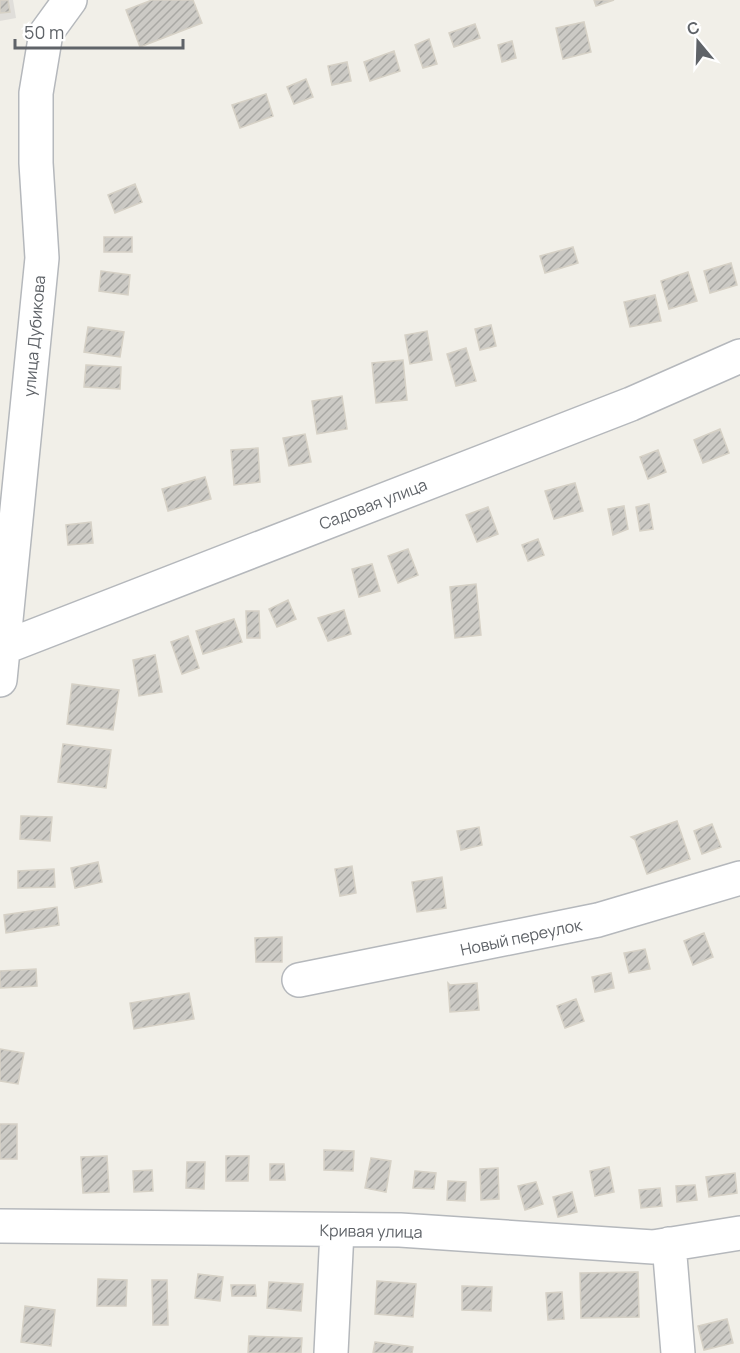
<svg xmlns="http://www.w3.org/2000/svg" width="740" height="1353" font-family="Manrope,sans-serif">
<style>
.industrial{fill:#e0deda}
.building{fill:url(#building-hatch);stroke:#d6d1c6;stroke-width:1.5}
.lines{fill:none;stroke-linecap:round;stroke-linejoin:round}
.minor-casing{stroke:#b5b8bc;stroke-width:36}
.minor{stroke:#fff;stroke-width:33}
.labels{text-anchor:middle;stroke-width:4.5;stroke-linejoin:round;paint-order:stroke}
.street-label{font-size:16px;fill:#5f6368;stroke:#fff}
</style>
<defs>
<pattern id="building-hatch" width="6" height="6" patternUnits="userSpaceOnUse" patternTransform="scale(1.5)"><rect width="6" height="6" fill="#cccac5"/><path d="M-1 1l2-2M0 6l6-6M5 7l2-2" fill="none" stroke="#a9a8a4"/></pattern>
</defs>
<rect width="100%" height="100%" fill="#f1efe8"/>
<path class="industrial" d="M 0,0 L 13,0 L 16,18 L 0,21 Z"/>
<path class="building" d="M 0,0 L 8,0 L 10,12 L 0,13 Z
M 152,0 L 193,0 L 202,23 L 140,47 L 126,10 Z
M 594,0 L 614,0 L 596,6 Z
M 584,22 L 591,52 L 563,59 L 556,28 Z
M 475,24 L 480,38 L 454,47 L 449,33 Z
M 429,39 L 437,64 L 423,68 L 415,45 Z
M 512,41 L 516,58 L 502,62 L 498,45 Z
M 394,51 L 400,71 L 370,81 L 364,62 Z
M 347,62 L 351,81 L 332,85 L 328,66 Z
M 306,79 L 313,97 L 294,104 L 287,87 Z
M 266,94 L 273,116 L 240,128 L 232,105 Z
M 135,184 L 142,202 L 115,213 L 108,195 Z
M 104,237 L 132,237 L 132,252 L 104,252 Z
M 573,247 L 578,263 L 545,273 L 540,256 Z
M 731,263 L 737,285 L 710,293 L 704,271 Z
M 101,271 L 130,275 L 128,295 L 99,291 Z
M 688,272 L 697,301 L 669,309 L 661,281 Z
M 655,295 L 661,321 L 630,327 L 624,302 Z
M 491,325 L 496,346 L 480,350 L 475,329 Z
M 88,327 L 124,332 L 120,357 L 84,352 Z
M 427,331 L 432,360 L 410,364 L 405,335 Z
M 466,348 L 476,381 L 456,386 L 447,354 Z
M 403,360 L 407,400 L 376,403 L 372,363 Z
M 86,365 L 121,367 L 120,389 L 84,387 Z
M 342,396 L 347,429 L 317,434 L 312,401 Z
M 720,429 L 729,453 L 703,463 L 694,440 Z
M 305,434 L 311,462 L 289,466 L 283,438 Z
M 258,448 L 260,482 L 234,485 L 231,450 Z
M 658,450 L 666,472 L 648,479 L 640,457 Z
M 205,477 L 211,499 L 168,511 L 162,489 Z
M 575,483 L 583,511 L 554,519 L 545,491 Z
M 649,504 L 653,529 L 640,531 L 636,507 Z
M 624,506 L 628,529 L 613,535 L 608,509 Z
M 488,507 L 498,534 L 477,542 L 466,515 Z
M 91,522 L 93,543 L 68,545 L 66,525 Z
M 538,539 L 544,555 L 528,561 L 522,545 Z
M 408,549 L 418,575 L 398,583 L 388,556 Z
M 372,564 L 380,591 L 359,597 L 352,569 Z
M 476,584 L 481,635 L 455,638 L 450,587 Z
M 288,600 L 296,619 L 277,627 L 269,609 Z
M 344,610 L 351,634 L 328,641 L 318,618 Z
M 246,611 L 259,611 L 260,638 L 247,638 Z
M 234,619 L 242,642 L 203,654 L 196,631 Z
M 188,636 L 199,668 L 182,674 L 171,642 Z
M 155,655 L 162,692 L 139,696 L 133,660 Z
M 72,684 L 119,690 L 113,730 L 67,724 Z
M 63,744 L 111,750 L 106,788 L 58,782 Z
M 21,816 L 52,817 L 50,841 L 20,839 Z
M 677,821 L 690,859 L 647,874 L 635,840 L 631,837 Z
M 712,824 L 721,847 L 702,854 L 694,831 Z
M 479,827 L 482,845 L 461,850 L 457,831 Z
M 98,862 L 102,882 L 75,888 L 71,868 Z
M 352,866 L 356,893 L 340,896 L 335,869 Z
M 54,869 L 55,887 L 18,888 L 18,871 Z
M 442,877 L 446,908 L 417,912 L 412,882 Z
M 57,907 L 59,925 L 6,933 L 4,915 Z
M 704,933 L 713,957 L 693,965 L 684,941 Z
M 282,937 L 282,962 L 256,962 L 255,938 Z
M 645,949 L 650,969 L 629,973 L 624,953 Z
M 36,969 L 37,986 L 0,988 L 0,971 Z
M 611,973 L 614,988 L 595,992 L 592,977 Z
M 448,983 L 450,985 L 477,983 L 479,1010 L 450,1012 Z
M 189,993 L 194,1019 L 134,1029 L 130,1003 Z
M 576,999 L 584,1021 L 565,1028 L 557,1006 Z
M 0,1049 L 24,1053 L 18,1084 L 0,1081 Z
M 0,1124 L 17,1124 L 17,1159 L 0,1159 Z
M 324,1150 L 354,1151 L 353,1171 L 324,1170 Z
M 107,1156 L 109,1192 L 83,1193 L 81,1157 Z
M 226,1156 L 249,1156 L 248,1181 L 226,1181 Z
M 371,1158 L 391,1161 L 386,1192 L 365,1188 Z
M 187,1162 L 205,1162 L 204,1189 L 186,1188 Z
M 270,1164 L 284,1164 L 285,1180 L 270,1180 Z
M 609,1167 L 614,1192 L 595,1196 L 590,1171 Z
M 498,1168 L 499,1199 L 481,1200 L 480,1169 Z
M 152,1170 L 153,1191 L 134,1192 L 133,1171 Z
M 415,1171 L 436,1173 L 434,1189 L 413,1188 Z
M 735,1173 L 737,1193 L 709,1197 L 706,1177 Z
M 448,1181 L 466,1182 L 465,1201 L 447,1200 Z
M 536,1182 L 543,1204 L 525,1210 L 518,1186 Z
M 695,1185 L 697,1200 L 677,1202 L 676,1186 Z
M 660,1188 L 662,1206 L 641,1208 L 639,1190 Z
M 572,1192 L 577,1212 L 558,1217 L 553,1197 Z
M 638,1272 L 639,1317 L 581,1318 L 580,1273 Z
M 198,1274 L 223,1277 L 220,1301 L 195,1298 Z
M 98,1279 L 127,1280 L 126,1306 L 97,1306 Z
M 152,1280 L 167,1280 L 168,1325 L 153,1325 Z
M 377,1281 L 416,1284 L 413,1317 L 375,1314 Z
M 269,1282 L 303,1284 L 301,1311 L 267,1308 Z
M 231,1285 L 255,1285 L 256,1296 L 232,1296 Z
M 462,1286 L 492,1287 L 491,1311 L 462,1310 Z
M 562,1292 L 564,1319 L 548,1320 L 546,1293 Z
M 25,1306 L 55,1310 L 51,1346 L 21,1342 Z
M 727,1319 L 733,1343 L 704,1350 L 698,1326 Z
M 249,1336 L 302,1338 L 301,1353 L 248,1353 Z
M 375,1342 L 413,1347 L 412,1353 L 373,1353 Z"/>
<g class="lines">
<defs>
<path id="minor" d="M 5,647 L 631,404 L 740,356
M 0,680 L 42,258 L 36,163 L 36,93 L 46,33 L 70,0
M 299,980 L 598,920 L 740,878
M 0,1226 L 400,1230 L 653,1247 L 740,1233
M 669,1244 L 678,1353
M 331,1353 L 337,1231"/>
</defs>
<use href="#minor" class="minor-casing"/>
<use href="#minor" class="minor"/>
</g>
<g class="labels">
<g class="street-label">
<text transform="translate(34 336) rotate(-85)" y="6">улица Дубикова</text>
<text transform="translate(373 504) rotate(-21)" y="6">Садовая улица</text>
<text transform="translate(521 937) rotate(-12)" y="6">Новый переулок</text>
<text transform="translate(371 1231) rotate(1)" y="6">Кривая улица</text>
</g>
</g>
<g transform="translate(698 42) rotate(341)" stroke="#ffffff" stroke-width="4.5" paint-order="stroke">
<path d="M0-4.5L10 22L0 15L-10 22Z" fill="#5f6368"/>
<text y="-9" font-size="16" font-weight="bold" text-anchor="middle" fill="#5f6368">С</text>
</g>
<path d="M15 39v9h168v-9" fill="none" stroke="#5f6368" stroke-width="3"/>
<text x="24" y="39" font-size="18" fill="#5f6368" stroke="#ffffff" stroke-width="4.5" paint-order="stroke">50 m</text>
</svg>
